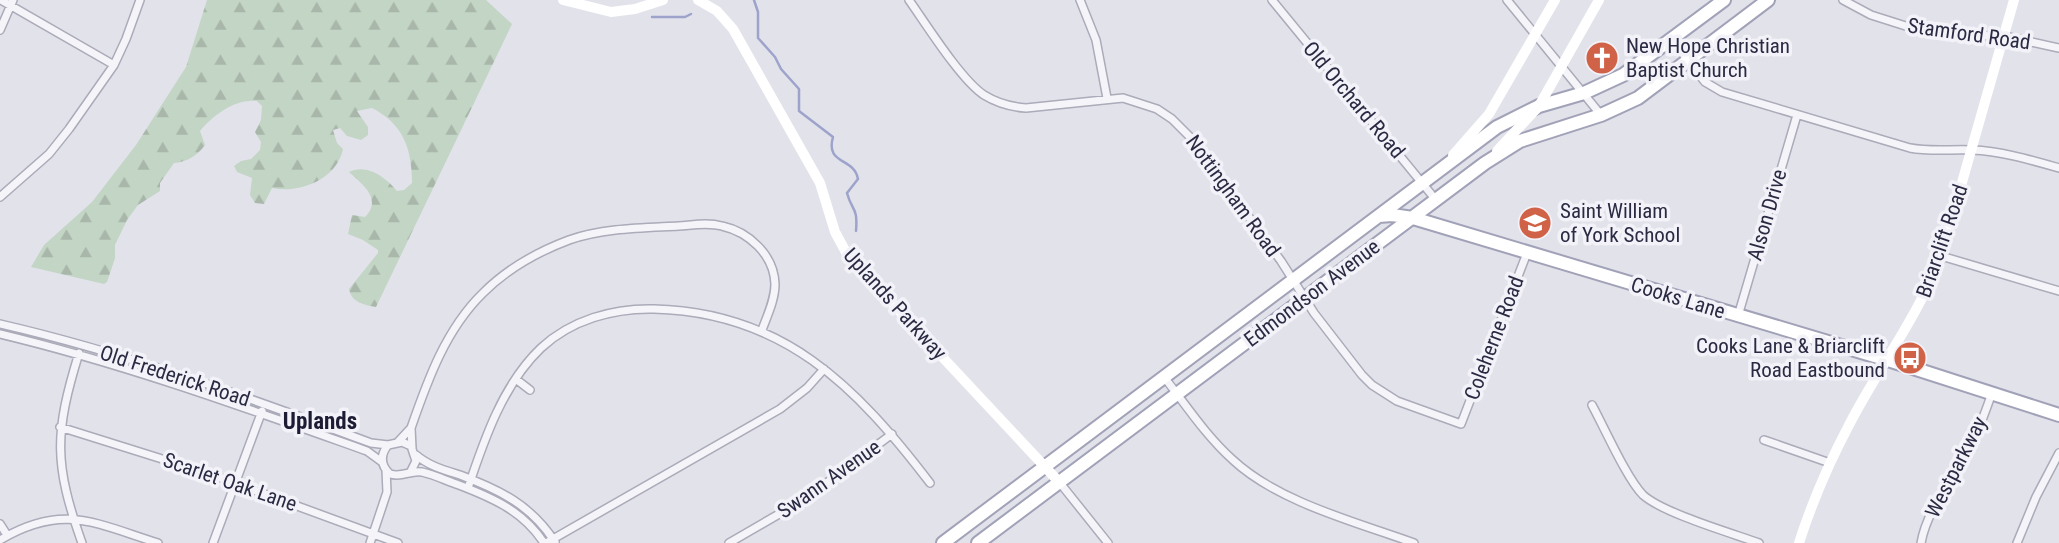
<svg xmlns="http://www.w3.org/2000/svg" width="2059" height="543" font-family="'Roboto Condensed',sans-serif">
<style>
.forest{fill:url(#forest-firs)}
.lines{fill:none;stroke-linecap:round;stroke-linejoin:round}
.stream{stroke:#9da3cb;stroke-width:2.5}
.street-casing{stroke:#ababb9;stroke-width:10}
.primary-casing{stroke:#a1a2b7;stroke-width:16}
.street{stroke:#f5f5f9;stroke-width:7}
.secondary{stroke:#fff;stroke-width:10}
.primary{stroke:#fff;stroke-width:12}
.labels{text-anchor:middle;stroke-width:7;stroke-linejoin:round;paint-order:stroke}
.street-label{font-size:21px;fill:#2a2a43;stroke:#f2f2f8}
.poi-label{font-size:21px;fill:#2a2a43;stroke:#f2f2f8;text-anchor:start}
.neighbourhood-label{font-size:23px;font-weight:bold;fill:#1c1c34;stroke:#f2f2f8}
</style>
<defs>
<pattern id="forest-firs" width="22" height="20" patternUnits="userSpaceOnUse" patternTransform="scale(1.75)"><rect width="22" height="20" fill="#c3d5c5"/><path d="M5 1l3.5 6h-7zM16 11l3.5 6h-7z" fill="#a8b7aa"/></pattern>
</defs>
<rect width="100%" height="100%" fill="#e2e2eb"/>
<path class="forest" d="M 207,0 L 486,0 L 512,24 L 376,307 C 364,305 351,302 349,289 L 378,253 L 378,250 L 363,240 L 348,234 L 352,215 L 365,217 C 383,199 362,184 349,172 C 366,163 386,177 397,191 L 404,190 L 412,183 C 412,148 403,124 372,108 L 357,111 L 368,127 L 368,135 L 361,140 L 347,136 L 340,128 L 333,130 L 337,143 L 343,149 C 337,179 300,194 272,188 L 264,204 L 255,203 L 250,195 L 252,178 L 237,172 L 234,166 L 241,161 L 251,159 L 260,150 L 261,142 L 255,132 L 261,120 L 262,106 L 257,101 C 236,98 213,115 200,131 L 205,145 C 197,156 187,162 174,163 L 160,183 L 160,191 L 138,205 L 127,220 L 115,245 L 115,258 L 107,282 L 104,284 L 31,267 L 44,245 L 92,202 L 136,145 L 186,67 Z"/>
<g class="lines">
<path class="stream" d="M 754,0 L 758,12 L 758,38 L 775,57 L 781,69 L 799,89 L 799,111 L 833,137 C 825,165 854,157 858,179 L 847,193 C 852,212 858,206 856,231
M 652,17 L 685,17 L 691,14"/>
<defs>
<path id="street" d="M 1,0 L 114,65
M 909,0 C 926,24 961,80 984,95 C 997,103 1012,107 1026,108 L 1123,98 L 1157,109 L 1172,119 L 1192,139 L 1281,261 L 1314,313 L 1362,375 L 1372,385 L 1397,401 L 1461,424 L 1527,253
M 1080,0 L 1096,40 L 1107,98
M 1272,0 L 1436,200
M 1507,0 L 1601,115
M 1843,0 L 1871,15 L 1912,28 L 1956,35 L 2004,36 L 2059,48
M 0,30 L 13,0
M 1672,40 L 1705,82 L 1722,92 L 1910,148 C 1931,152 1951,149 1972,150 C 2001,151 2031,160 2059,168
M 0,197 L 49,154 L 69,129 L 114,65 L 126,39 L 140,0
M 1941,256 L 2059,291
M 1738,316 L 1797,115
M 0,324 C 126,353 250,398 371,443 L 388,445
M 0,334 C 125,364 246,408 367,451 L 382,462
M 79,353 C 54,434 54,464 82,543
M 1164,377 C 1186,405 1206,436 1233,460 C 1278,502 1356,522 1414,543
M 517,380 L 530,390
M 1592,405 C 1604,427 1627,479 1643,495 C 1663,513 1731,533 1759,543
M 60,427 L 210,474 L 398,543
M 411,428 C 428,379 446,329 483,293 C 507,269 537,252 569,240 C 604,228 642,228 679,226 C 693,225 708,222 722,226 C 749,232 774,255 775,284 C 775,300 767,316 762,330
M 1764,440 L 1830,463
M 398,442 L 411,428 L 412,448
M 416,455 C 429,466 444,470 460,475 C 500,490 531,505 555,542
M 411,471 L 416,461 L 411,446 L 402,442 L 388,445 C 380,455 380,465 390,474 C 402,478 410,470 422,472 C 435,475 447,481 459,485 C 493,498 523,511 544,543
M 1060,483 L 1108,543
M 468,488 C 484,440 503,384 541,348 C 571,320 613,308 654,309 C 783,312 856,386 930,483
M 0,524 L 7,535
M 0,540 C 63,503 94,523 158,543
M 213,543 L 262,411
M 370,543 L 387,492 L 386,470
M 546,543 L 780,409 L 807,388 L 824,369
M 729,543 L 805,499 L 892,434
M 1921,543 C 1927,509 1953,479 1969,449 C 1979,431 1985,412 1992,393
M 2017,543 L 2036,497 L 2059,453"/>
<path id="primary" d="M 1379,216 L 1392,215 L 1413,218 L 1888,360 L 2059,415
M 943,543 L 1497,127 L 1539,106 L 1584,93 L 1623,75 L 1724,0
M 978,543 L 1485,163 L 1520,141 L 1601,115 L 1638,98 L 1768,0"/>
</defs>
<use href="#street" class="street-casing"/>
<use href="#primary" class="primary-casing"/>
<use href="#street" class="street"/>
<path class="secondary" d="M 563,0 L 611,12 L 635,9 L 663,0
M 698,0 L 717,11 L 733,29 L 820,183 L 835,232 L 848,256 L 1060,483
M 1497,151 L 1539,106 L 1599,0
M 1453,155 L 1489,114 L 1555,0
M 1799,543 C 1812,502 1829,463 1849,425 C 1879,367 1918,317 1941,256 L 2014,0"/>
<use href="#primary" class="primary"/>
</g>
<defs>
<symbol id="church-disc" viewBox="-11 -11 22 22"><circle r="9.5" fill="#d06347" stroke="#f2f2f8"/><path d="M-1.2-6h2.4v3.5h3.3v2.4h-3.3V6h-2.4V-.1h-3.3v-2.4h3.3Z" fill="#fff"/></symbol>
<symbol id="school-disc" viewBox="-11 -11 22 22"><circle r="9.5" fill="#d06347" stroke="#f2f2f8"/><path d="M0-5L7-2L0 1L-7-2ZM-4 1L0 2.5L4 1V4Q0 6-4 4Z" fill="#fff"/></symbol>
<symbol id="bus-disc" viewBox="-11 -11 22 22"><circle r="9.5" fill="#d06347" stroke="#f2f2f8"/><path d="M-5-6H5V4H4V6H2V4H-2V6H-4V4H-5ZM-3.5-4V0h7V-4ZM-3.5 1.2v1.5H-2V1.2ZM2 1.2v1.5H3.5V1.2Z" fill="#fff"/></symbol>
</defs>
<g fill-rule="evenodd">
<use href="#church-disc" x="1583" y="39" width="38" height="38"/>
<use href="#school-disc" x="1516" y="204" width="38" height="38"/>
<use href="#bus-disc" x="1891" y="339" width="38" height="38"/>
</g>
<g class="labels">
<g class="street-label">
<text transform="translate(1969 34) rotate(8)" y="7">Stamford Road</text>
<text transform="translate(1354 100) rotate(50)" y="7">Old Orchard Road</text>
<text transform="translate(1233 196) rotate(54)" y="7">Nottingham Road</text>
<text transform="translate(1767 215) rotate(-74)" y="7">Alson Drive</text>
<text transform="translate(1942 241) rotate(-71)" y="7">Briarclift Road</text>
<text transform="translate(1312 293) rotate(-37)" y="7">Edmondson Avenue</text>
<text transform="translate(1678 298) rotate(17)" y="7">Cooks Lane</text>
<text transform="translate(895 304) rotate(48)" y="7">Uplands Parkway</text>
<text transform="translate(1494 338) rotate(-69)" y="7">Coleherne Road</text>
<text transform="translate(175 376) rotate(18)" y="7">Old Frederick Road</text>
<text transform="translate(1956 467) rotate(-63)" y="7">Westparkway</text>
<text transform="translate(829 479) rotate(-35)" y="7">Swann Avenue</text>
<text transform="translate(230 482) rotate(19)" y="7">Scarlet Oak Lane</text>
</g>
<g class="poi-label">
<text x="1626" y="53">New Hope Christian<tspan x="1626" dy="24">Baptist Church</tspan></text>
<text x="1560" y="218">Saint William<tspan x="1560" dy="24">of York School</tspan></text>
<text x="1885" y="353" text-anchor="end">Cooks Lane &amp; Briarclift<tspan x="1885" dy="24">Road Eastbound</tspan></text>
</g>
<g class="neighbourhood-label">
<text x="320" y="429">Uplands</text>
</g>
</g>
</svg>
